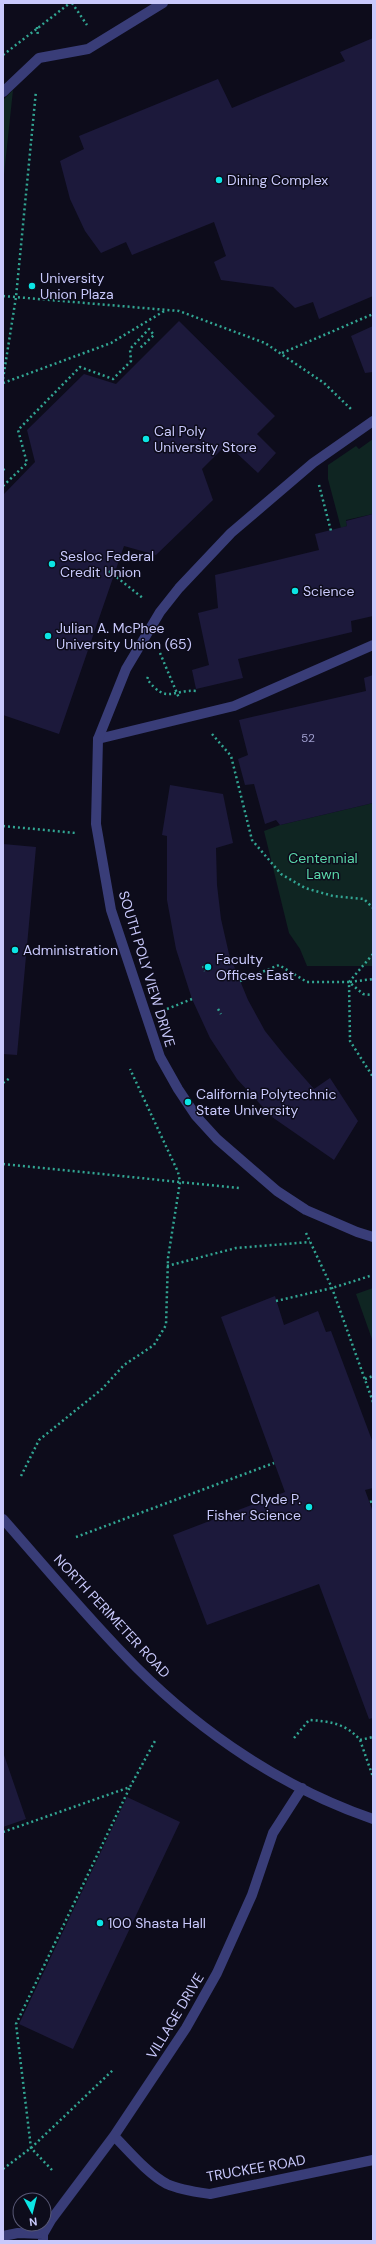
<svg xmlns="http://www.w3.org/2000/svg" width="376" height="2244" font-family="'DM Sans',sans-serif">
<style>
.green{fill:#0f2522}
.building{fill:#1c193b}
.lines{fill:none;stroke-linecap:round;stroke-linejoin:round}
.path{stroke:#32a693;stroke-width:2.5;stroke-dasharray:2 3;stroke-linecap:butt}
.service{stroke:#393d78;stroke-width:10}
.pedestrian{stroke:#393d78;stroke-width:10}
.minor{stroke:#393d78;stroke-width:10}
.poi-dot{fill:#0ce5e4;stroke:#0d0c1b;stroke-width:1.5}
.labels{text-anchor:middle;stroke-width:3;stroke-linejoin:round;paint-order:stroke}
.number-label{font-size:12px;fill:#9e9dcc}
.poi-label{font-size:14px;fill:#c9c9fc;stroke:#0d0c1b;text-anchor:start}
.park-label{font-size:14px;fill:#5ad7aa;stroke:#0d0c1b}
.street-label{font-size:14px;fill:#c9c9fc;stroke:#0d0c1b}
</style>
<rect width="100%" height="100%" fill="#0d0c1b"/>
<path class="green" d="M 13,90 L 3,184 L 3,100 Z
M 373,439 L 373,514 L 346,520 L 347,526 L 341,528 L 328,479 L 328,465 L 356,446 L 359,449 Z
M 373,803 L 373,966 L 307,966 L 300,949 L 289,933 L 264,831 L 280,825 Z
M 373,1288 L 373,1342 L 356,1294 Z"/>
<path class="building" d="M 373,38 L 373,296 L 319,319 L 313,302 L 295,308 L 273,287 L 221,280 L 214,262 L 226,256 L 214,222 L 132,255 L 126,242 L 101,253 L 85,231 L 70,199 L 60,161 L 84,149 L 79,136 L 218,79 L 232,108 L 345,61 L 340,52 Z
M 179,321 L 275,416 L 257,434 L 276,453 L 258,473 L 227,444 L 202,469 L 213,500 L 156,555 L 124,546 L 59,734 L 3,715 L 3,495 L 35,462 L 27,430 L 84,374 L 116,384 Z
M 373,326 L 373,372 L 365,373 L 351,336 Z
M 373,514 L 373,616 L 351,621 L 352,632 L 238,659 L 243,678 L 196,689 L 192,670 L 209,665 L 198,613 L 218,608 L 215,575 L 319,550 L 315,534 L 347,526 L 346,521 Z
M 373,675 L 373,803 L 280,825 L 276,820 L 265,824 L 254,784 L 245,785 L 238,759 L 248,755 L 239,720 L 366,691 L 364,678 Z
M 170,785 L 223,794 L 233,843 L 216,848 L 217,885 L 221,919 L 229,954 L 248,1000 L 265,1031 L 285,1056 L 314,1089 L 330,1078 L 358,1121 L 334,1160 L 272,1117 L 237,1079 L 210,1038 L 192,999 L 176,949 L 167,900 L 167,836 L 162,835 Z
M 3,844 L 36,847 L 17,1055 L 3,1054 Z
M 275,1296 L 284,1325 L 318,1311 L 326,1332 L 331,1331 L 373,1443 L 373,1488 L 365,1490 L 373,1512 L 373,1718 L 369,1719 L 319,1584 L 207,1625 L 173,1535 L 285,1492 L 221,1317 Z
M 3,1752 L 26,1819 L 3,1827 Z
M 127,1797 L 180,1822 L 73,2049 L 19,2024 Z"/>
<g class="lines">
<path class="path" d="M 72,3 L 87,25
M 37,27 L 38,36
M 3,55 L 70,3
M 3,296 L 179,311 L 265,343 L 324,383 L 352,410
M 282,353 L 373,314
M 3,379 L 16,297 L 36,91
M 3,383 L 111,343 L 166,310
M 3,469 L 7,472
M 319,485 L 331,531
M 3,486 L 27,463 L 18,430 L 80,367 L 113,379 L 131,361 L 130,349 L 149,329 L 154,335 L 139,349
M 109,571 L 144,599
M 160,653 L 179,698
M 148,677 L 147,679 C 167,705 172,689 197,691
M 212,734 L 231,756 L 252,840 L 281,874 L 305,888 L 333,896 L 364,899 L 373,908
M 3,826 L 76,833
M 373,954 L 349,982 L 350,1041 L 373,1077
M 203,966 L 205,971
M 240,981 L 279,965 L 307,982 L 349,982 L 363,994 L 373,995
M 350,982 L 373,979
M 167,1009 L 192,999
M 218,1009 L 221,1014
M 3,1083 L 10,1078
M 3,1164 L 239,1188
M 306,1233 L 332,1288 L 373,1402
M 167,1266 L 236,1248 L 310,1242
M 276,1301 L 332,1288 L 373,1275
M 365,1379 L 373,1376
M 21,1476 L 39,1440 L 102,1389 L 124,1365 L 154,1345 L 166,1325 L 168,1258 L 180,1182 L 178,1172 L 130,1069
M 370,1502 L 373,1501
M 76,1537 L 274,1463
M 294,1738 L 309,1720 C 329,1721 347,1724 360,1740 L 373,1737
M 360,1740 L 373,1777
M 3,1832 L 130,1787 L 156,1739
M 3,2169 L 31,2148 L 114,2069
M 52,2170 L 31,2148 L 16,2024 L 130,1787"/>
<path class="service" d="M 98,739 L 234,706 L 373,645"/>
<path class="pedestrian" d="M 3,92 L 39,58 L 88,49 L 163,3
M 373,421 L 313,463 L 231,533 L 179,588 L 160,612 L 126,669 L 98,739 L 96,824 L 111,910 L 160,1057 L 178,1089 L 196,1116 L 217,1139 L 277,1191 L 306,1210 L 357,1232 L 373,1237"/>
<path class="minor" d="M 3,1519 C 47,1569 90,1621 137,1668 C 203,1734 285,1789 373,1819
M 114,2136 C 129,2151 148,2174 167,2184 C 180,2190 196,2192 210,2194 L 373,2160
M 3,2236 L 18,2233 L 43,2234
M 43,2241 L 43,2234 L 51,2220 L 114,2136 L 186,2028 L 217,1973 L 252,1895 L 273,1833 L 302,1788"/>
</g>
<g class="poi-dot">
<circle cx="219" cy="180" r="4"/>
<circle cx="32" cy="286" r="4"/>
<circle cx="146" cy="439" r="4"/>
<circle cx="52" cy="564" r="4"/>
<circle cx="295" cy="591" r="4"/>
<circle cx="48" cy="636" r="4"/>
<circle cx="15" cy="950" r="4"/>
<circle cx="208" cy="967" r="4"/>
<circle cx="188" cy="1102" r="4"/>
<circle cx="309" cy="1507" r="4"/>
<circle cx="100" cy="1923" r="4"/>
</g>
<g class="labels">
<g class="number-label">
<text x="308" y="742">52</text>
</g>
<g class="poi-label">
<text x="227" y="185">Dining Complex</text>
<text x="40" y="283">University<tspan x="40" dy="16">Union Plaza</tspan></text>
<text x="154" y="436">Cal Poly<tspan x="154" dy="16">University Store</tspan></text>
<text x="60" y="561">Sesloc Federal<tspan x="60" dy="16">Credit Union</tspan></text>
<text x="303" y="596">Science</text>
<text x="56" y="633">Julian A. McPhee<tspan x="56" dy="16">University Union (65)</tspan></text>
<text x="23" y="955">Administration</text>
<text x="216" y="964">Faculty<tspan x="216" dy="16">Offices East</tspan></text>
<text x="196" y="1099">California Polytechnic<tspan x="196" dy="16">State University</tspan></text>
<text x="301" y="1504" text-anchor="end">Clyde P.<tspan x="301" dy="16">Fisher Science</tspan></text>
<text x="108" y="1928">100 Shasta Hall</text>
</g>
<g class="park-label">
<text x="323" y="863">Centennial<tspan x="323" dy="16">Lawn</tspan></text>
</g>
<g class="street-label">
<text transform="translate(147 969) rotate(73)" y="5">SOUTH POLY VIEW DRIVE</text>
<text transform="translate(112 1616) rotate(47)" y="5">NORTH PERIMETER ROAD</text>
<text transform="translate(175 2016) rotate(-59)" y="5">VILLAGE DRIVE</text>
<text transform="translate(256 2168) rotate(-10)" y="5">TRUCKEE ROAD</text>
</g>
</g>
<rect width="376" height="2244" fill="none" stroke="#c9c9fc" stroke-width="8"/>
<g transform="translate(32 2212) rotate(173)"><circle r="19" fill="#0d0c1b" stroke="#585875"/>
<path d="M0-3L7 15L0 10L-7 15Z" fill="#0ce5e4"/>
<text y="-6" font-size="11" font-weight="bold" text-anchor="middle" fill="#c9c9fc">N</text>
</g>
</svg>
